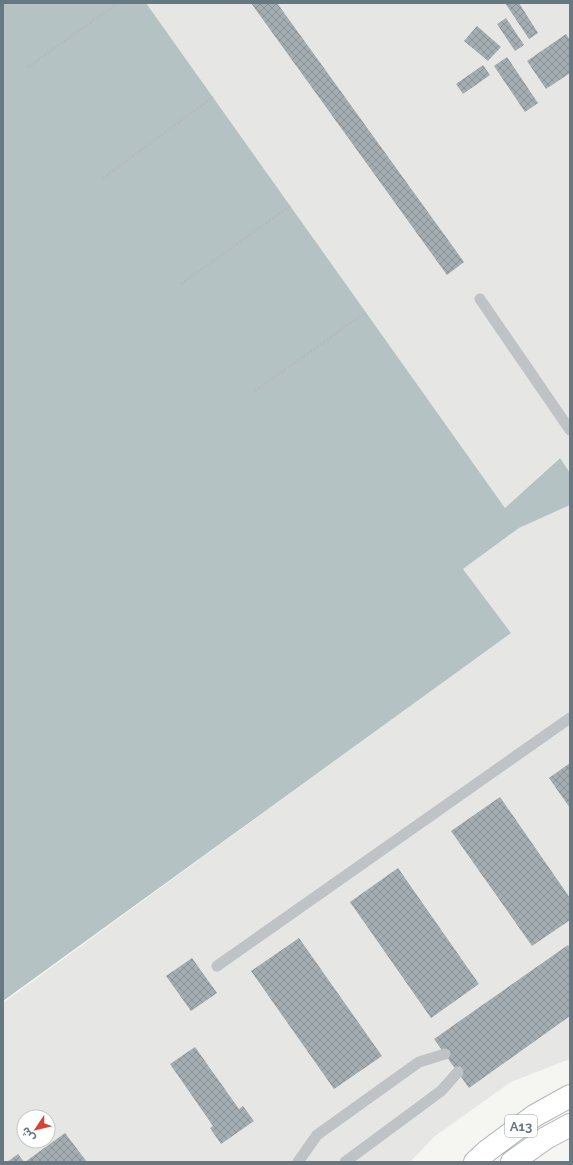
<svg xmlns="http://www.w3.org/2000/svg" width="573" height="1165" font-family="Raleway,'Noto Sans Arabic',sans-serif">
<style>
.built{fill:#e6e6e5;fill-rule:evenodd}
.water{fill:#b4c2c4}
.building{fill:url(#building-cross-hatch)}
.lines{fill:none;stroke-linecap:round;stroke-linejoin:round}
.highway-casing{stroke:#b0b5b7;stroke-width:24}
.path{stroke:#b7babc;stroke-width:2.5;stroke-dasharray:2 2;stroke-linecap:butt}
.lane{stroke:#bfc3c6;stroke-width:11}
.highway{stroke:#fff;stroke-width:22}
.labels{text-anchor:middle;stroke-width:4;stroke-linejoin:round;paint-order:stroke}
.shield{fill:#fff;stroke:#94a0a7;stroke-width:1}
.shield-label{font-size:13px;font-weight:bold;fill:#667881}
</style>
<defs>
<pattern id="building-cross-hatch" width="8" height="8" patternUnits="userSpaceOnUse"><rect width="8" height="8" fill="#a4adb1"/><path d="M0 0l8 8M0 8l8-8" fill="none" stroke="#899295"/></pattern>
</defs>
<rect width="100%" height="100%" fill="#f5f5f2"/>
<path class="built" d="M 146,3 L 570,3 L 570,473 L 559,458 L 505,508 Z
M 570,505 L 570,1059 L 511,1082 L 435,1136 L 410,1162 L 3,1162 L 3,1003 L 510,633 L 463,569 L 519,528 ZM 24,1117 L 48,1117 L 48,1141 L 24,1141 Z"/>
<path class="water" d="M 3,3 L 146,3 L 505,508 L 560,458 L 570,473 L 570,505 L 519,528 L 463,569 L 511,633 L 3,1001 Z"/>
<path class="building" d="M 251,3 L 277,3 L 464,262 L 447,275 Z
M 505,3 L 519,3 L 538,33 L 529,39 Z
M 506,18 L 524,45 L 515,51 L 497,24 Z
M 477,26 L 501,47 L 488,61 L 464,41 Z
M 566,34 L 570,40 L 570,73 L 546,89 L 527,61 Z
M 507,57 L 538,103 L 525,112 L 494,66 Z
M 483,65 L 490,75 L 463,94 L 456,84 Z
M 570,763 L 570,808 L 549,778 Z
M 500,797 L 570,898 L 570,920 L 532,946 L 451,831 Z
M 398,868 L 479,984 L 431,1018 L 350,902 Z
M 299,938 L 382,1056 L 334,1089 L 251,971 Z
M 568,945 L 570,948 L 570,1016 L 469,1088 L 434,1039 Z
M 192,958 L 217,993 L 191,1011 L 166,976 Z
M 195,1047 L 239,1109 L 243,1106 L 254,1121 L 221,1144 L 210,1128 L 213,1126 L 170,1064 Z
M 65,1133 L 87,1162 L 25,1162 Z
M 18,1154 L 24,1162 L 7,1162 Z"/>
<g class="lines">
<defs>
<path id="highway" d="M 475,1162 L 487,1151 L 534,1116 L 570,1096
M 512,1162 L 546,1138 L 570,1125"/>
</defs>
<use href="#highway" class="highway-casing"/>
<path class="path" d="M 28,67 L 118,3
M 103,178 L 213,97
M 181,284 L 290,206
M 255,391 L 366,312"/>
<path class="lane" d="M 480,299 L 570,430
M 217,966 L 570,718
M 298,1162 L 317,1135 L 419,1062 L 445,1054
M 345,1162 L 441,1091 L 458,1072"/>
<use href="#highway" class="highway"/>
</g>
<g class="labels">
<rect class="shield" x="505" y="1115" width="32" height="22" rx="3"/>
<g class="shield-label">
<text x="521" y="1131">A13</text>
</g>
</g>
<rect width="573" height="1165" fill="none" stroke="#667881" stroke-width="8"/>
<g transform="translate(36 1129) rotate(235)"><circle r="19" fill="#ffffff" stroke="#c2c9cd"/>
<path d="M0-3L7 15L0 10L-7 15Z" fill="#d74330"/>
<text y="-6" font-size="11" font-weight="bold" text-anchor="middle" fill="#667881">ش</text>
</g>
</svg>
